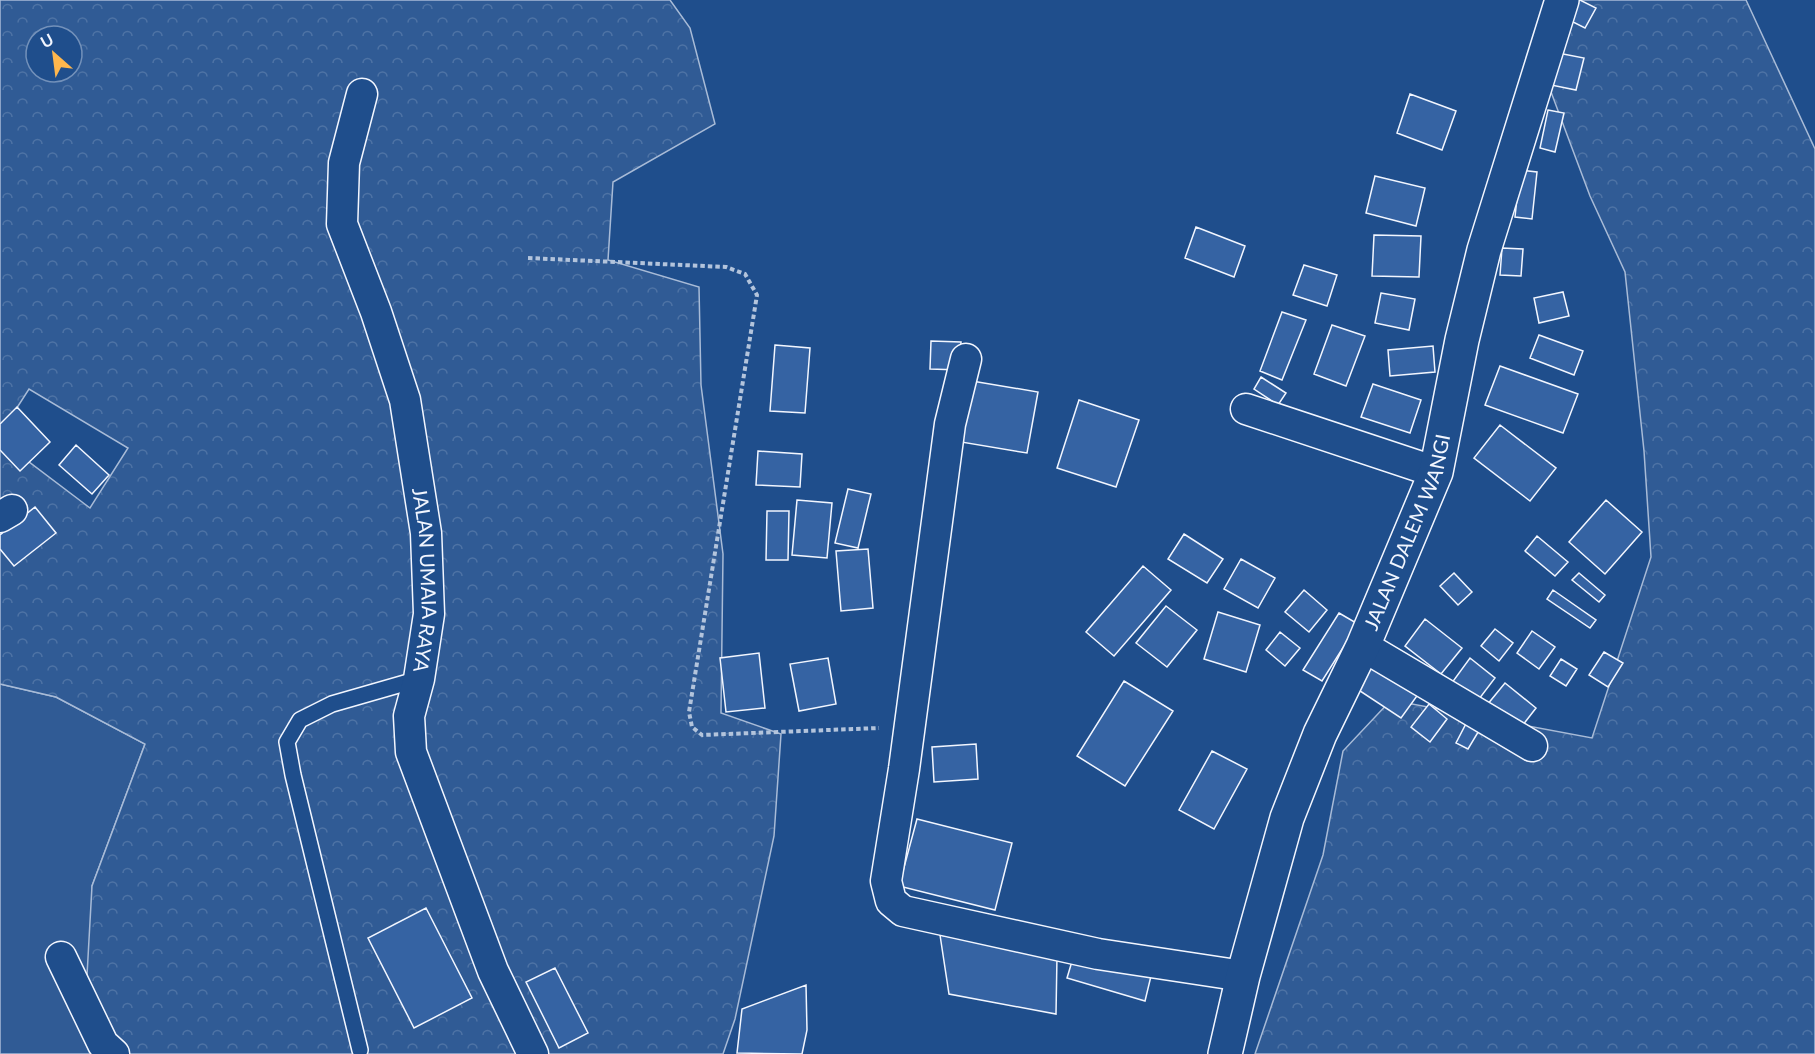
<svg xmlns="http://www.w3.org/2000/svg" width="1815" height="1054" font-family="Lato,sans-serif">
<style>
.built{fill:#305b95;stroke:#a8bbd7;stroke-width:1.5}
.forest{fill:url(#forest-crowns);stroke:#a8bbd7;stroke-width:1.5;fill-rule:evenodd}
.building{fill:#3563a3;stroke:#f2f6ff;stroke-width:1.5}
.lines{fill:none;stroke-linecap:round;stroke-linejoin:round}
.service-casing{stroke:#f2f6ff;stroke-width:18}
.minor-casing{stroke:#f2f6ff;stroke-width:33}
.tertiary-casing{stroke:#f2f6ff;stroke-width:36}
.path{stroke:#b3c4dc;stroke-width:4;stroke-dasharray:4.5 3;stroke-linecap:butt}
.service{stroke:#1f4e8c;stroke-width:15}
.minor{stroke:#1f4e8c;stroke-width:30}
.tertiary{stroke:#1f4e8c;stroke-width:33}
.labels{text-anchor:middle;stroke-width:4.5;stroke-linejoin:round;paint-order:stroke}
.street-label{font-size:20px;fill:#f2f6ff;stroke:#1f4e8c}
</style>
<defs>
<pattern id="forest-crowns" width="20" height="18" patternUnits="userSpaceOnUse" patternTransform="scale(1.5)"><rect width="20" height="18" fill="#305b95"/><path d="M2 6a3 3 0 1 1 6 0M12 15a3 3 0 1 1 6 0" fill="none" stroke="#4e73a5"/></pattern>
</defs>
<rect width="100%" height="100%" fill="#1f4e8c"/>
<path class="built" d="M 0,684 L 56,697 L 145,744 L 92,886 L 108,1054 L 0,1054 Z"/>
<path class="forest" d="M 0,0 L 670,0 L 690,28 L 715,124 L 613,182 L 608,260 L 699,287 L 701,385 L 723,554 L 721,713 L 781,734 L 774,836 L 735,1019 L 723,1054 L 108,1054 L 84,1029 L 92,886 L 145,744 L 56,697 L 0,684 L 0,440 L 90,508 L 128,448 L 29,389 L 0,434 ZM 36,36 L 72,36 L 72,72 L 36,72 Z
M 1554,0 L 1746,0 L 1815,149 L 1815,1054 L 1255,1054 L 1323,855 L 1343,751 L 1391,700 L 1592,738 L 1651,557 L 1644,451 L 1625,272 L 1590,196 L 1545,76 Z"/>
<path class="building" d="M 1575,0 L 1580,0 L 1596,8 L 1585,28 L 1565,18 Z
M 1558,53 L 1584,58 L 1576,90 L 1551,85 Z
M 1410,94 L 1456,111 L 1442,150 L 1397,133 Z
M 1548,110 L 1564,113 L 1555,152 L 1540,148 Z
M 1520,170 L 1537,172 L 1532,219 L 1515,217 Z
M 1375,176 L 1425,188 L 1416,226 L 1366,213 Z
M 1196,227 L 1245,246 L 1234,277 L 1185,258 Z
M 1374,235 L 1421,236 L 1419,277 L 1372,276 Z
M 1502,248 L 1523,249 L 1521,276 L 1500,275 Z
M 1304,265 L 1337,275 L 1327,306 L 1293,295 Z
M 1563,292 L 1569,316 L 1539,323 L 1534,298 Z
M 1381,293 L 1415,299 L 1409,330 L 1375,323 Z
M 1282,312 L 1306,320 L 1282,380 L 1260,371 Z
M 1332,325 L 1365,336 L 1346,386 L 1314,374 Z
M 1539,335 L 1583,351 L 1574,375 L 1530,358 Z
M 931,341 L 961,342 L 960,370 L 930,369 Z
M 775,345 L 810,348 L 805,413 L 770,411 Z
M 1433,346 L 1435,372 L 1390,376 L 1388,350 Z
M 1500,366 L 1578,394 L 1563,433 L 1485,405 Z
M 1261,377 L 1286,393 L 1278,405 L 1254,389 Z
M 966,380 L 1038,392 L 1027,453 L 955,441 Z
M 1373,384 L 1421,400 L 1410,433 L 1361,417 Z
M 1079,400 L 1139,420 L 1116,487 L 1057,468 Z
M 17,407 L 50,442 L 20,471 L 0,450 L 0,424 Z
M 1500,425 L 1556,468 L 1530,501 L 1474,458 Z
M 76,445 L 109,475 L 92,494 L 59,465 Z
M 758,451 L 802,454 L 800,487 L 756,485 Z
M 848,489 L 871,494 L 858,548 L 835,543 Z
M 797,500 L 832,503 L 827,558 L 792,555 Z
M 1606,500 L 1642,532 L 1605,574 L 1569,542 Z
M 35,507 L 56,533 L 14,566 L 0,549 L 0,535 Z
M 767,511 L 789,511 L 788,560 L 766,560 Z
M 1184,534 L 1223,559 L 1207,583 L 1168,559 Z
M 1537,536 L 1568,562 L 1555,576 L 1525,551 Z
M 868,549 L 873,608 L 841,611 L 836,551 Z
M 1241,559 L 1275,578 L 1258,608 L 1224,589 Z
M 1143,566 L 1171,590 L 1114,656 L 1086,632 Z
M 1454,573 L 1472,592 L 1458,605 L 1440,586 Z
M 1579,573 L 1605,595 L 1599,602 L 1572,580 Z
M 1304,590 L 1327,610 L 1309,632 L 1285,612 Z
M 1553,590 L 1596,620 L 1590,628 L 1547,599 Z
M 1166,606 L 1197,630 L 1167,667 L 1136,643 Z
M 1218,612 L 1260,625 L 1246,672 L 1204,659 Z
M 1339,613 L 1358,624 L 1322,681 L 1303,670 Z
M 1425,619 L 1462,648 L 1441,674 L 1405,646 Z
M 1495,629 L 1513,643 L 1499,661 L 1481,646 Z
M 1532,631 L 1555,647 L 1539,669 L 1517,653 Z
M 1280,632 L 1300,648 L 1285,666 L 1266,650 Z
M 1604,652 L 1623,663 L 1608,687 L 1589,675 Z
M 759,653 L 765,708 L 726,712 L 720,658 Z
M 828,658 L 836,704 L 799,711 L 790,664 Z
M 1470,658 L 1495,678 L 1476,703 L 1451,684 Z
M 1376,659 L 1422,689 L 1401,718 L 1357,689 Z
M 1561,659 L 1577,669 L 1566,686 L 1550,676 Z
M 1124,681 L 1173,711 L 1125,786 L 1077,756 Z
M 1505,683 L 1536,708 L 1519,730 L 1487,705 Z
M 1429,704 L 1447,719 L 1430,742 L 1411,727 Z
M 1470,716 L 1483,724 L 1468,749 L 1456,743 Z
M 976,744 L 978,779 L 934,782 L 932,747 Z
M 1212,751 L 1247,769 L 1214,829 L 1179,810 Z
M 917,819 L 1012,843 L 995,910 L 899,886 Z
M 426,908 L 472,998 L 414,1028 L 368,938 Z
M 940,935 L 1057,956 L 1056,1014 L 949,994 Z
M 1073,958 L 1151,976 L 1145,1001 L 1067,978 Z
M 555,968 L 588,1033 L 559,1048 L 526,982 Z
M 806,985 L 807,1030 L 802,1054 L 737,1053 L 742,1009 Z"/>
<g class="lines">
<defs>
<path id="service" d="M 360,1050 L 293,775 L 287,742 L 300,720 L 332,704 L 419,679"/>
<g id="minor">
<path id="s1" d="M 362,94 L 344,163 L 342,224 L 376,312 L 405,400 L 426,533 L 429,614 L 419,679 L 409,716 L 411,752 L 493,971 L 533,1054"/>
<path d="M 966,359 L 950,424 L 904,769 L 886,881 L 891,901 L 903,911 L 1098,954 L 1243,976"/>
<path d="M 1246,409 L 1436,472"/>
<path d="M 0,517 L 12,510"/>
<path d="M 1363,646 L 1532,746"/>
<path d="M 61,957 L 103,1044 L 114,1054"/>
</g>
<g id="tertiary">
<path id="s2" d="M 1225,1054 L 1243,976 L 1287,818 L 1320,734 L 1363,646 L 1436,472 L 1462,340 L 1484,250 L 1562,0"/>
</g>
</defs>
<use href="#service" class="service-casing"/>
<use href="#minor" class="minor-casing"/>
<use href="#tertiary" class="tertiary-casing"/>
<path class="path" d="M 528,258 L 726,267 L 745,274 L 757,295 L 689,712 L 692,727 L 702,735 L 879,728"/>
<use href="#service" class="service"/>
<use href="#minor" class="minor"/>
<use href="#tertiary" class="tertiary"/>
</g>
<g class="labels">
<g class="street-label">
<text dy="7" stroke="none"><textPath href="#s2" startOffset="555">JALAN DALEM WANGI</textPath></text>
<text dy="7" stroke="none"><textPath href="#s1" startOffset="501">JALAN UMAIA RAYA</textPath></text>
</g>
</g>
<g transform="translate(54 54) rotate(332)"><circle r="28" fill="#1f4e8c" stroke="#7391ba" stroke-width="1.5"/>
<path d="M0-4.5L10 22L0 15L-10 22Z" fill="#ffb74d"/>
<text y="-9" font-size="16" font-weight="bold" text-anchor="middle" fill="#f2f6ff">U</text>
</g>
</svg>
